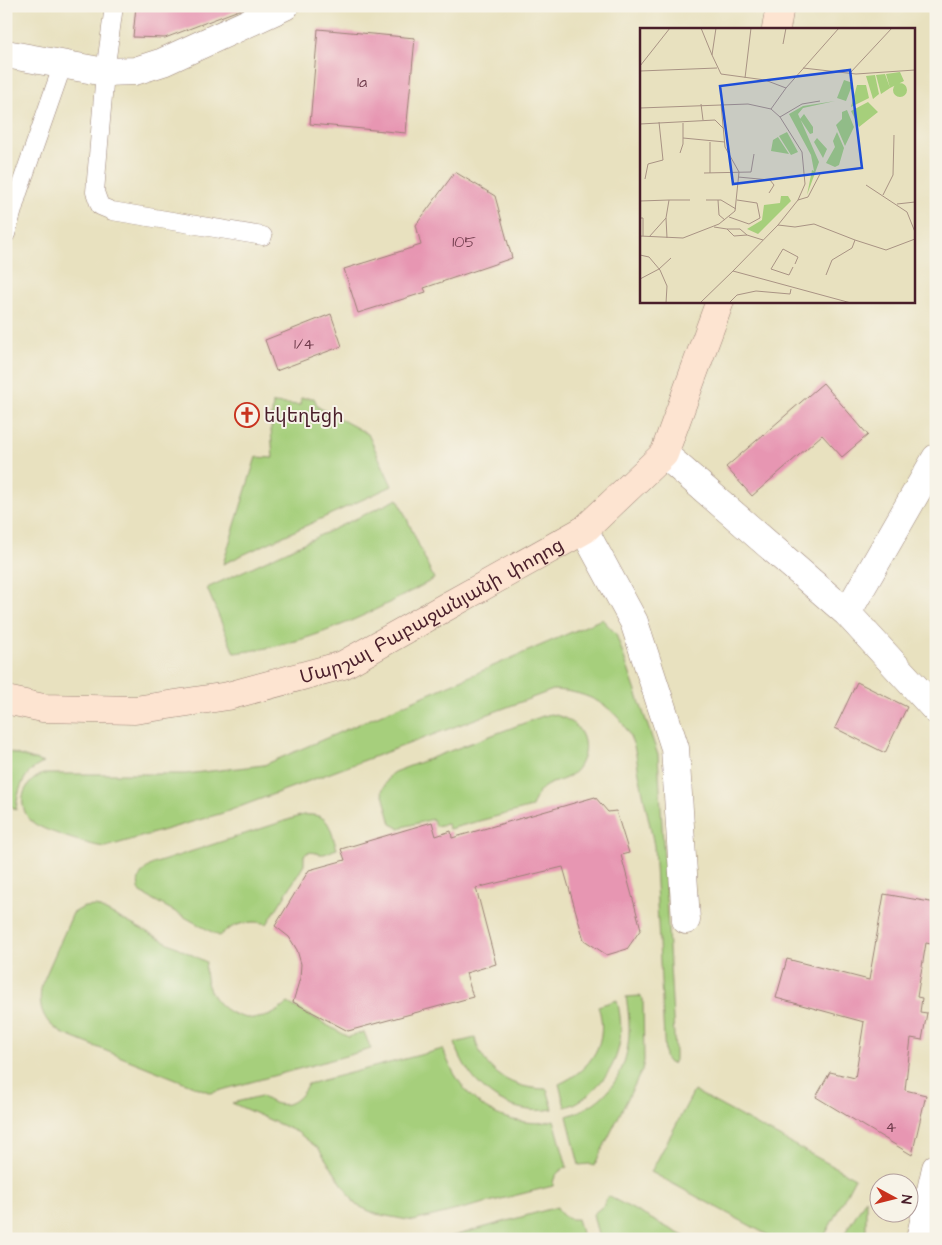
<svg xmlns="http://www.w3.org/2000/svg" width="942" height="1245" font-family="'Architects Daughter','Noto Sans Armenian',sans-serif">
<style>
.green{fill:#a6cf7b;stroke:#787753}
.building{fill:#e796b2}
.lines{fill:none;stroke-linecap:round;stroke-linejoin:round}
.service-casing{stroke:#998075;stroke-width:19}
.minor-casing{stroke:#998075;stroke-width:29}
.secondary-casing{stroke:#998075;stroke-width:29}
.service{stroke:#fff;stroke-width:18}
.minor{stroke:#fff;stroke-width:28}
.secondary{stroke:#fde4d1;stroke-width:28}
.labels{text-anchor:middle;stroke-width:4;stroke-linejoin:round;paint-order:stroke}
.number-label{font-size:16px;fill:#713d4d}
.poi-label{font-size:19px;fill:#4a1f2b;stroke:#f7f3e8;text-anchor:start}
.street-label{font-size:19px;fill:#4a1f2b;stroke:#f7f3e8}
.inset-road{fill:none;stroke:#a99384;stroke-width:1}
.view{fill:#1d4ed8;fill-opacity:0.15;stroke:#1d4ed8;stroke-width:2.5}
.inset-edge{fill:none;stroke:#4a1f2b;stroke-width:2.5}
</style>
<rect width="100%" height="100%" fill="#f7f3e8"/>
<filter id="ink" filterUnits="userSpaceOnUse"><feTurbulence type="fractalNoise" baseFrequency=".02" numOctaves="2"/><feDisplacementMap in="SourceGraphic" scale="10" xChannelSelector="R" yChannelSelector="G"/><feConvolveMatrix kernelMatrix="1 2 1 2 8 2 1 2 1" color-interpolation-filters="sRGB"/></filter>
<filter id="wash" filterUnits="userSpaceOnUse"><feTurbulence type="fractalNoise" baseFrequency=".0096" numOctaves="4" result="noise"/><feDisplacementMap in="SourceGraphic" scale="20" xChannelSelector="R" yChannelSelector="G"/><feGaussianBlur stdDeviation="1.12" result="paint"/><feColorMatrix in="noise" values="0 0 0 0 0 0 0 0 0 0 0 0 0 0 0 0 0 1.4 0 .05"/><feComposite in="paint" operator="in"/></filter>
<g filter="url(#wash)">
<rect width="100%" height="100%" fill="#e8e1bf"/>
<path class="green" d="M 301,398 L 314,398 L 318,407 L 368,434 L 392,486 L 223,564 L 256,457 L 273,458 L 271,429 L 273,403 L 300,405 Z
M 398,499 L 434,579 C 368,615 310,645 234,653 L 207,588 Z
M 602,619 L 616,634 L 658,755 L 675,1053 L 675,1060 L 673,1064 L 669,1063 L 665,1058 L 654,846 C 650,823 644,801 640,778 C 637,766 637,752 632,741 C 619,707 588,691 553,690 L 223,813 L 106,847 C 94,847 45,831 35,824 C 26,818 21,807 23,796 C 26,785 33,778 43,774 L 185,774 L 264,765 Z
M 551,714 C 565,717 576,722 582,735 C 589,751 581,771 566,778 C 558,782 547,783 541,790 C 537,794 534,802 532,807 L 449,829 L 447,824 L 435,826 L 433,819 L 399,828 L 391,824 L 382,791 L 390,775 L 394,772 L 543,716 Z
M 6,751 L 44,763 C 23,771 18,790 16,810 L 6,802 Z
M 303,815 C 331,813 329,827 337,849 C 333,850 328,853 324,854 C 317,855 311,849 304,855 L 304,865 L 267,924 C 251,919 232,924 219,936 L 141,893 C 134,880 142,870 153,864 Z
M 96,906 L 206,962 C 200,995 231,1025 264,1017 C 274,1015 280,1009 288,1003 L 348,1037 L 364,1032 L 371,1049 L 211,1093 L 64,1034 C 43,1023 37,1007 42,984 L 73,913 L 84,907 Z
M 640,996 L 643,999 L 644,1061 L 642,1070 L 594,1166 L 589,1164 L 579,1165 L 567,1116 C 623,1098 636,1050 626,997 Z
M 617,1000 C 625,1032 621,1062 597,1086 C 589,1095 578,1104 565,1107 L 559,1084 C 591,1070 610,1041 598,1006 Z
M 475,1038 C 484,1073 513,1089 547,1089 L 553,1109 C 507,1118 468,1085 455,1043 Z
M 443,1049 C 456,1085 480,1115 519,1121 C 531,1123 542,1124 554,1120 L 567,1167 C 558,1171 553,1176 553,1186 L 413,1221 L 376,1214 L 356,1205 L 319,1149 L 297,1132 L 232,1103 L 261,1096 C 281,1110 296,1107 308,1084 Z
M 694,1091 L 855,1178 L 823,1239 L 775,1239 L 651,1172 Z
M 608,1196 L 689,1239 L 599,1239 L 593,1214 L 603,1206 Z
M 866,1199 L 866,1239 L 841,1239 Z
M 557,1207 C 561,1216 567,1220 577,1219 L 583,1239 L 443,1239 Z"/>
<g id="blocks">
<path class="building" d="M 136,6 L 243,6 L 244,8 L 165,38 L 133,37 Z
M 318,29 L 415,38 L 406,133 L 310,124 Z
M 455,172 L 495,196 L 512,258 L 424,288 L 426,292 L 358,313 L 344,269 L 421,245 L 416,225 Z
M 331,314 L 342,346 L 276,371 L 265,340 Z
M 823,383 L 868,435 L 842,457 L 822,435 L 752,496 L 726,467 Z
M 857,682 L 907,707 L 885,753 L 835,728 Z
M 595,797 L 608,812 L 616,811 L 629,853 L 621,855 L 641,929 L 627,949 L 607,955 L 584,940 L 563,867 L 476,888 L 496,964 L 466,973 L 473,997 L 348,1031 L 293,1002 L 300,978 L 301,964 L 297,950 L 289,937 L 275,926 L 309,870 L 345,860 L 341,849 L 432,822 L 436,836 L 451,831 L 452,838 Z
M 884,894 L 936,903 L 936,945 L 926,943 L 917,997 L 922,998 L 920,1012 L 927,1013 L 922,1040 L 911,1038 L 905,1090 L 926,1095 L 912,1155 L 816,1097 L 830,1072 L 855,1078 L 864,1022 L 776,998 L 787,959 L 869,980 Z"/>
</g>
</g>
<g filter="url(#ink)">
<use href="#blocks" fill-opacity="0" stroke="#998075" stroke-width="1"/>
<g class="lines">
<defs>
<path id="service" d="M 114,6 L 105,72 L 95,192 L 100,206 L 112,211 L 263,236
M 6,234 L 18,193 L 63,64"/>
<path id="minor" d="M 6,54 L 105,72 L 135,71 L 163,62 L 285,6
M 664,454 L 847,613 L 936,710
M 584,530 L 634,622 L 675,748 L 686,920
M 847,613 L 936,458
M 920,1239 L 936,1168"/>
<g id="secondary">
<path d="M 776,29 L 780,6"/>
<path id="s1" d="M 6,700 L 43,708 L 135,710 L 228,696 L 343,665 L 444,608 L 584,530 L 664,454 L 720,301"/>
</g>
</defs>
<use href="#service" class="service-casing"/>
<use href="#minor" class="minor-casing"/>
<use href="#secondary" class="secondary-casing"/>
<use href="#service" class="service"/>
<use href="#minor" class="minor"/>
<use href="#secondary" class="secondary"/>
</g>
</g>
<defs>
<symbol id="church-ring" viewBox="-11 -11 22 22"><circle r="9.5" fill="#f7f3e8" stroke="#c8321e" stroke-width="1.5"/><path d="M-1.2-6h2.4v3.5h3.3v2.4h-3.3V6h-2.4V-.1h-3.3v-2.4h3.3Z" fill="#c8321e"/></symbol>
</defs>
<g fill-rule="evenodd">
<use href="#church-ring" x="233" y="401" width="28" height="28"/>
</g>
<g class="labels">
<g class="number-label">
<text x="362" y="87">1a</text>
<text x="464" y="247">105</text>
<text x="304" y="349">1/4</text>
<text x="891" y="1132">4</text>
</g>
<g class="poi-label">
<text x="264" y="422">եկեղեցի</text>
</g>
<g class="street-label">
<text dy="7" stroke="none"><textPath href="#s1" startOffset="446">Մարշալ Բաբաջանյանի փողոց</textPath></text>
</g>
</g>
<g transform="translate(640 28)">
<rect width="275" height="275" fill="#e8e1bf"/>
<path d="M 260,44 L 264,53 L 250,60 L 246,46 ZM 245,46 L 250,60 L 241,66 L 236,47 ZM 235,47 L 239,66 L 233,71 L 226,48 ZM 204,52 L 213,55 L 206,73 L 197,70 ZM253 62a7 7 0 1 1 14 0a7 7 0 1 1-14 0ZM 217,57 L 226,57 L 229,70 L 211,79 ZM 195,73 L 163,80 L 158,86 L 179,134 L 167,167 L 172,142 L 174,143 L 171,127 L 149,86 L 163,78 ZM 228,74 L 238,84 L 219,99 L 211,83 ZM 207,82 L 214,99 L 205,118 L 196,97 L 202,91 L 202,84 ZM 164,86 L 173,99 L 173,105 L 170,106 L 160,91 ZM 147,104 L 158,124 L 151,127 L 139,108 ZM 197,104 L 204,120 L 199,137 L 195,139 L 186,135 L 195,119 L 193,113 ZM 138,109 L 149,126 L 131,123 L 133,112 ZM 177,110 L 187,121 L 183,130 L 174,114 ZM 141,168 L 148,168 L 151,173 L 118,206 L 107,201 L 122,192 L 124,177 L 140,175 Z" fill="#a6cf7b"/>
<path class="inset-road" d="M 61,0 L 72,27M 76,0 L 72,27 L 81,46 L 125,52 L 146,60M 143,16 L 146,0M 0,38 L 30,0M 163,40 L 216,46 L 275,42M 0,43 L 77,40M 210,45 L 252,0M 105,50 L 111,0M 61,76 L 63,92M 0,80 L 108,76 L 131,81 L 140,89 L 162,124 L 165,156 L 158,172 L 138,197 L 93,243 L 211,275M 131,81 L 146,60 L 199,0M 140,89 L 162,76 L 180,73M 0,96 L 75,92 L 84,101M 43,110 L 85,114M 70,114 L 70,145M 40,125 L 43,116 L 43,95M 64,145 L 111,144 L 114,126M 98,149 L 130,152 L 134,157 L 129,165M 5,151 L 8,136 L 23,132 L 19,94M 226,157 L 267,184 L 275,204M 243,167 L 253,147 L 254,107M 29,172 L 50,172M 66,172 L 81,172 L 96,181M 78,172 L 79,187 L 85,192M 158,172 L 168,169 L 180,146M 0,173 L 29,172 L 26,190 L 9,209M 257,176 L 275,174M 89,189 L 109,196 L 120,190 L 117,175 L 97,172M 0,190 L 3,190 L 3,208M 26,190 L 27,210M 138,197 L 155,199 L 174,196 L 215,212 L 212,220 L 192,232 L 186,247M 74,199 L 87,201 L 94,208 L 107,207 L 123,212M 87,201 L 100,201 L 107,207M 0,208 L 43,210 L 79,196 L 95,183 L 99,144 L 85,119 L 81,76M 215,212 L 246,222 L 275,211M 0,227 L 9,229 L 20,242 L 27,258 L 26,275M 153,239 L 149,247 L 131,241 L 143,221 L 158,229 L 155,236M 0,251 L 19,241 L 31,230M 60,275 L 93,243M 89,275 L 97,267 L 116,263 L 150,266 L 151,261"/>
<path class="view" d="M 210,42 L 222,140 L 93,156 L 80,58 Z"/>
<rect width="275" height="275" class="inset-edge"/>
</g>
<rect width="942" height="1245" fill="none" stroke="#f7f3e8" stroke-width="25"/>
<g transform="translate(894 1198) rotate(97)"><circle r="24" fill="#f7f3e8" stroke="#b29e9c"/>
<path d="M0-4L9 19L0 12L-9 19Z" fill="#c8321e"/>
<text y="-8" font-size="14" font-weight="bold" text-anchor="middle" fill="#4a1f2b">N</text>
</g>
</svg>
